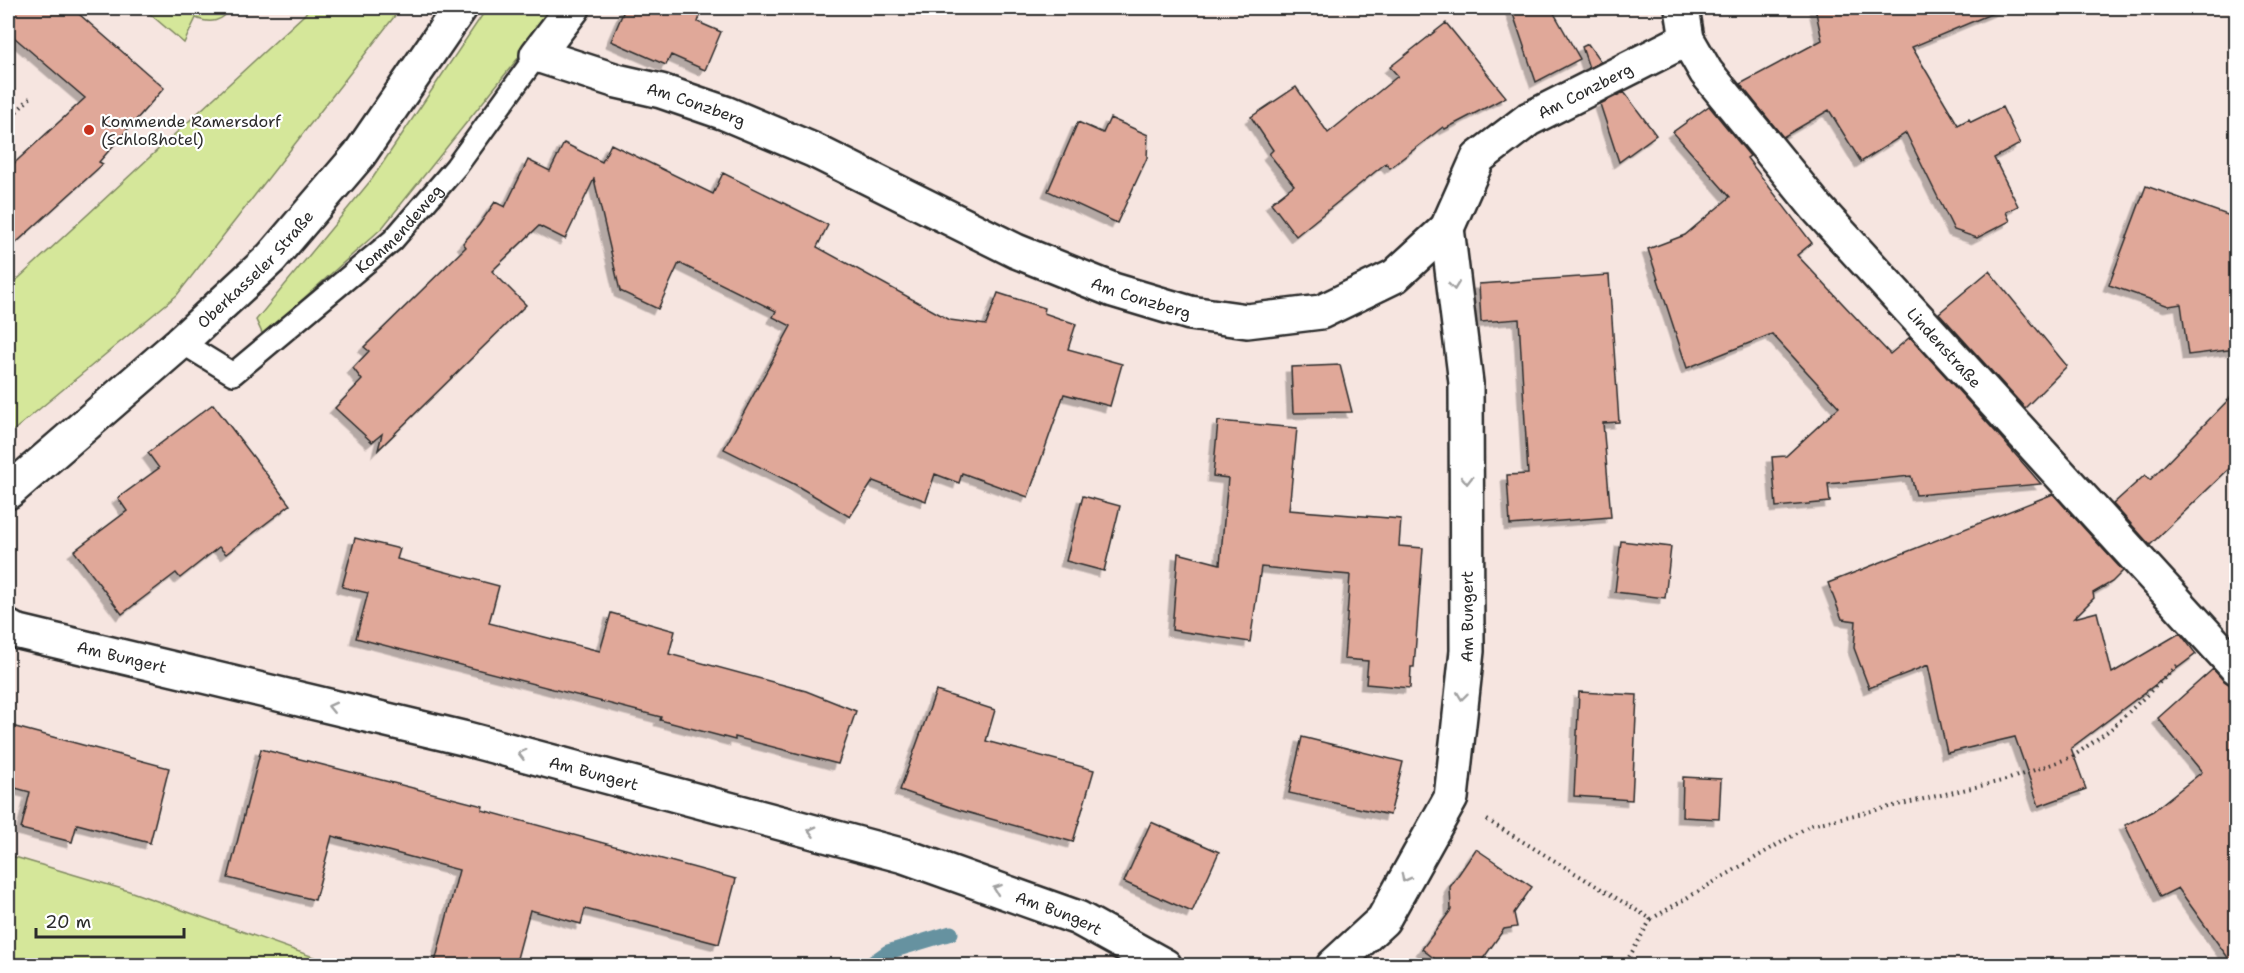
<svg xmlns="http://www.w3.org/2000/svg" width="2244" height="973" font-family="'Shantell Sans',sans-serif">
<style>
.green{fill:#d5e79a;stroke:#808962;stroke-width:1.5}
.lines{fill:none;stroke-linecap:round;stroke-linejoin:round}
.stream{stroke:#6692a0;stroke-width:15}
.building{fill:#e0a899;stroke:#2b2b2b;stroke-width:1.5;filter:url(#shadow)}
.service-casing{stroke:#2b2b2b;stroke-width:26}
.minor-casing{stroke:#2b2b2b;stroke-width:38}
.tertiary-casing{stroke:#2b2b2b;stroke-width:38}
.path{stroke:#2b2b2b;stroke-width:4;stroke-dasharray:1.5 4.5;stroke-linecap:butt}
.service{stroke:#fff;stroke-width:21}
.minor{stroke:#fff;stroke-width:33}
.tertiary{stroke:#fff;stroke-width:33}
.oneway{stroke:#a0a0a0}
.poi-dot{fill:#c8321e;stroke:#fff;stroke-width:2}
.labels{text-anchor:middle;stroke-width:4.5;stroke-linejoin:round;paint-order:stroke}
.street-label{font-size:16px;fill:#2b2b2b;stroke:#fff}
.poi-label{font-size:16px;fill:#2b2b2b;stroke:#fff;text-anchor:start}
</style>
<defs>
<filter id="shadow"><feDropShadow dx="-5.5" dy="5.5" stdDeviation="0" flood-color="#0004"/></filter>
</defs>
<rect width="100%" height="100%" fill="#f6e5e0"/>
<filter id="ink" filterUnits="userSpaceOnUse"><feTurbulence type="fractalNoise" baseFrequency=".0167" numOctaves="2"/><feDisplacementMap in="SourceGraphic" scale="12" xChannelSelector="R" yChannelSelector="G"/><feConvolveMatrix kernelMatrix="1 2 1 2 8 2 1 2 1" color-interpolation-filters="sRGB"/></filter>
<g filter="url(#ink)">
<path class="green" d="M 143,8 L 230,8 C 223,22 210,24 196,18 L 184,43 Z
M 309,8 L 401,8 L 177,295 L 8,435 L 8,288 L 305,14 Z
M 487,8 L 554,8 L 523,52 L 382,228 L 263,335 L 256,320 L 372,179 Z
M 8,855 L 129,891 L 336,965 L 8,965 Z"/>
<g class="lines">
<path class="stream" d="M 868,966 L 888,952 L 951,933"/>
</g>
<path class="building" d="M 8,8 L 72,8 L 164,88 L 99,162 L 103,164 L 8,250 L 8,169 L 85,98 L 8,32 Z
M 625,8 L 703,8 L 698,22 L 721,32 L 705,70 L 671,55 L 666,65 L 611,41 Z
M 1511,8 L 1551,8 L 1580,59 L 1536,82 Z
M 1815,8 L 2005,8 L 1912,47 L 1958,125 L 1969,119 L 1971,122 L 2002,107 L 2020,144 L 1994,158 L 2018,206 L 2006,212 L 2010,221 L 1977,238 L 1954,230 L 1906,133 L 1861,162 L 1829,110 L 1783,137 L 1740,84 L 1822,40 Z
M 1446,23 L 1506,97 L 1445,129 L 1443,127 L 1390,168 L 1386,163 L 1296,236 L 1271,203 L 1294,185 L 1269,154 L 1273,150 L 1251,117 L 1296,87 L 1328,133 L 1398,76 L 1390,67 Z
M 1588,44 L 1601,62 L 1589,68 L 1582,47 Z
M 1624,92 L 1656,135 L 1619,162 L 1600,104 Z
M 1709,106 L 1750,156 L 1747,158 L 1812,243 L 1797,255 L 1890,354 L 1910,337 L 2002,439 L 2041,484 L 1916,495 L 1911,476 L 1828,484 L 1830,502 L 1776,507 L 1772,457 L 1786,456 L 1839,407 L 1772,334 L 1687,368 L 1648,249 L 1685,235 L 1730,197 L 1673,132 Z
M 1110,118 L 1148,135 L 1147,158 L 1117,223 L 1048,191 L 1078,122 L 1103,133 Z
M 564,143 L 602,162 L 611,144 L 713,194 L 723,173 L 828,225 L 817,247 L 950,320 L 986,325 L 998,293 L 1045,308 L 1044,313 L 1076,324 L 1068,349 L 1122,364 L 1110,406 L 1064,394 L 1028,497 L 962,473 L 959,483 L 935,474 L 926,501 L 873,481 L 850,517 L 794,484 L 724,449 L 791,326 L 773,317 L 776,311 L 679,263 L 658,309 L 620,291 L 594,179 L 565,239 L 539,226 L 492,271 L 526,305 L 378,450 L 382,434 L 372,442 L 335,408 L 362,380 L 353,368 L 369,351 L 364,347 L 466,247 L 463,243 L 479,225 L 495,202 L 505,207 L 528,160 L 550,171 Z
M 2146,186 L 2236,218 L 2236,349 L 2188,355 L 2181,304 L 2169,306 L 2109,285 Z
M 1989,271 L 2067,366 L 2025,408 L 1939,313 Z
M 1609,275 L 1619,422 L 1603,423 L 1611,517 L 1510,525 L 1507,475 L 1528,474 L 1519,319 L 1481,322 L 1479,284 Z
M 1340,365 L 1352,412 L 1293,413 L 1291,367 Z
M 2236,392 L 2236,462 L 2150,545 L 2113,504 L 2145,475 L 2150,480 Z
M 213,404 L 290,505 L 226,554 L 219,547 L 180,578 L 176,573 L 122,614 L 74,551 L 127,511 L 118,498 L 159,468 L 148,453 Z
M 1218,421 L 1297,428 L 1289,510 L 1401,519 L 1399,546 L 1423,548 L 1414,667 L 1411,667 L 1410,688 L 1366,684 L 1368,661 L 1344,659 L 1350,575 L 1261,567 L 1250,642 L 1172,630 L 1178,553 L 1220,564 L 1228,478 L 1213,476 Z
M 2053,494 L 2123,571 L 2112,582 L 2093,593 L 2094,598 L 2074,618 L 2097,612 L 2112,673 L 2180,633 L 2196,654 L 2071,748 L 2086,789 L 2039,806 L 2015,737 L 1947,753 L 1928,665 L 1869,688 L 1854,648 L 1856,621 L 1842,619 L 1828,583 Z
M 1083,496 L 1120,506 L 1104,571 L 1066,561 Z
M 355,538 L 400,549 L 397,559 L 499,586 L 489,623 L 600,651 L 611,613 L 675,631 L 669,654 L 806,691 L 856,711 L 838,764 L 735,737 L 735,740 L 660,720 L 661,717 L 356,638 L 368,593 L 342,587 Z
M 1621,541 L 1671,547 L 1665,598 L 1615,592 Z
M 2213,669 L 2223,680 L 2230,685 L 2236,685 L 2236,966 L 2234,966 L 2178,888 L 2160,897 L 2125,825 L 2153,811 L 2202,772 L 2158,718 Z
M 936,691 L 995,710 L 986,741 L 1094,770 L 1073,842 L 959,810 L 900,790 Z
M 1579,692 L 1637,695 L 1632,800 L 1574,796 Z
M 8,725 L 169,768 L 150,843 L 77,824 L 72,842 L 21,829 L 30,792 L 8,786 Z
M 1302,737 L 1403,762 L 1390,815 L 1289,793 Z
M 261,749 L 483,806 L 482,810 L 736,879 L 719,944 L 585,909 L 581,924 L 530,910 L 515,966 L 434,966 L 459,870 L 332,836 L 315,900 L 228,878 Z
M 1683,777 L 1721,779 L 1719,819 L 1682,817 Z
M 1151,822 L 1219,852 L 1192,912 L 1124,882 Z
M 1476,849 L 1532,887 L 1514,913 L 1517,927 L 1504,929 L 1478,966 L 1444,966 L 1422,949 L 1451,910 L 1450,887 Z"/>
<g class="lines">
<defs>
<g id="service">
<path id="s1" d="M 181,342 L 233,374 L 393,240 L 456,167 L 537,55"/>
</g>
<g id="minor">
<path id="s2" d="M 573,8 L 537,55 L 617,81 L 661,91 L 725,113 L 813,150 L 1016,251 L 1113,290 L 1190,313 L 1247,321 L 1321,312 L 1395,276 L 1447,228 L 1478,158 L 1529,119 L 1687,39"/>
<path id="s3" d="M 1682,8 L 1687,39 L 1706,72 L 1817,208 L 2236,667"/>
<path id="s4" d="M 8,627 L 15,631 L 467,739 L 904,856 L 1078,918 L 1165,966"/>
<path id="s5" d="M 1333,966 L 1383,920 L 1451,798 L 1467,651 L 1466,383 L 1447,228"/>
</g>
<g id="tertiary">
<path id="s6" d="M 8,492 L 181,342 L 271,258 L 359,155 L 460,8"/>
</g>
</defs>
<use href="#service" class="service-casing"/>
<use href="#minor" class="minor-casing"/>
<use href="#tertiary" class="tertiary-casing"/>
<path class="path" d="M 8,120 L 33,95
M 1487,820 L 1651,919 L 1624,966
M 1651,919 L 1811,825 L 2006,780 L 2072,757 L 2111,729 L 2178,665"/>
<use href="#service" class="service"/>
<use href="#minor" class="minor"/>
<use href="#tertiary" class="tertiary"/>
</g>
<defs><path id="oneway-chevron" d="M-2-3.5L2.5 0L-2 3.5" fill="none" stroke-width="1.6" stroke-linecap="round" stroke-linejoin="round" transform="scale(1.5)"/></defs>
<g class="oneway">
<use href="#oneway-chevron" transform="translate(1454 286) rotate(83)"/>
<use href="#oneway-chevron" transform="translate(1467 480) rotate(90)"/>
<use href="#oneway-chevron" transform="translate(1462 696) rotate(97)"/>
<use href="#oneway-chevron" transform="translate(332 707) rotate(-167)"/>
<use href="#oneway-chevron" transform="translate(522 754) rotate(-165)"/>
<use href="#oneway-chevron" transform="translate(812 831) rotate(-165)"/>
<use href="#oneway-chevron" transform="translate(1405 878) rotate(118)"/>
<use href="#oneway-chevron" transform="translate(997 889) rotate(-160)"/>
</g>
</g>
<circle class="poi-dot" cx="89" cy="130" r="6"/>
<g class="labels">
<g class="street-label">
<text dy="6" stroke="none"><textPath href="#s2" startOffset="1252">Am Conzberg</textPath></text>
<text dy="6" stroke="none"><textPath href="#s2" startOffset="226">Am Conzberg</textPath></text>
<text dy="6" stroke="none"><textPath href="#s1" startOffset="282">Kommendeweg</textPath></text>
<text dy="6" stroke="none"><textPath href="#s6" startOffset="333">Oberkasseler Straße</textPath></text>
<text dy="6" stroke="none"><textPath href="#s2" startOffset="712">Am Conzberg</textPath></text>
<text dy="6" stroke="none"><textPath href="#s3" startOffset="434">Lindenstraße</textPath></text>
<text dy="6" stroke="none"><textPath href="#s5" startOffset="390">Am Bungert</textPath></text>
<text dy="6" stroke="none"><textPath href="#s4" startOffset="118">Am Bungert</textPath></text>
<text dy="6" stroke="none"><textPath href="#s4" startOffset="604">Am Bungert</textPath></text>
<text dy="6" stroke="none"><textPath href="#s4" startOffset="1090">Am Bungert</textPath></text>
</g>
<g class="poi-label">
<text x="101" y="127">Kommende Ramersdorf<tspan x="101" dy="18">(Schloßhotel)</tspan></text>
</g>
</g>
<rect width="2244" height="973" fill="none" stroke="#fff" stroke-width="30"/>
<rect x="15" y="15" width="2214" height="943" fill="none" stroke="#2b2b2b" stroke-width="2" filter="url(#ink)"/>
<path d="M36 928v9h148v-9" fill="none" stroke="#2b2b2b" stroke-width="3"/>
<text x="45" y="928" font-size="18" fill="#2b2b2b" stroke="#ffffff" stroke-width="4.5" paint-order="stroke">20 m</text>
</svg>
